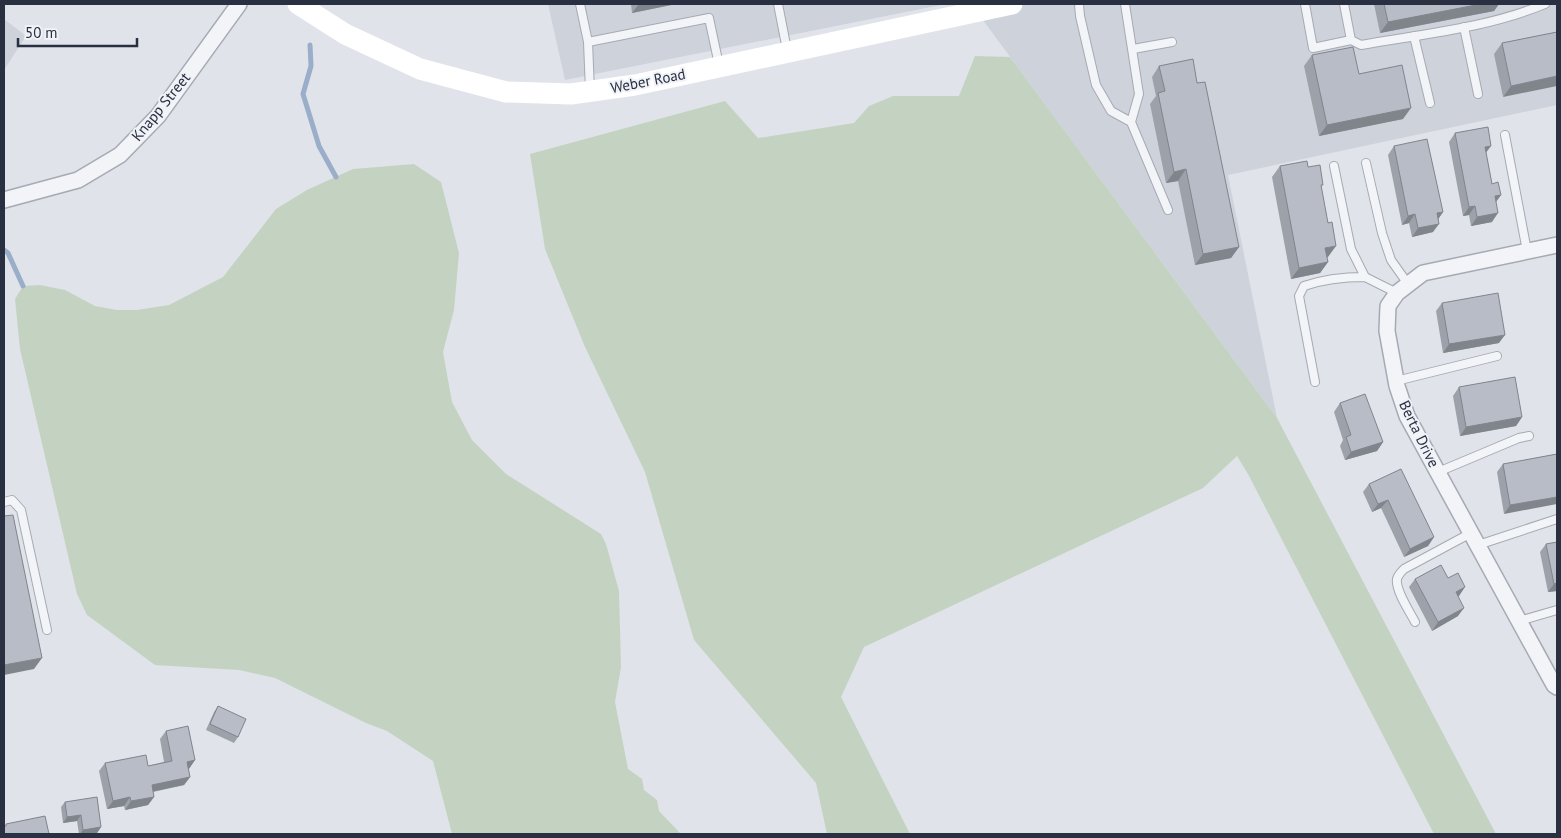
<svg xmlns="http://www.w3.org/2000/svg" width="1561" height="838" font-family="'PT Sans',sans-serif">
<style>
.built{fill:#ced2db}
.green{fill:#c4d3c1}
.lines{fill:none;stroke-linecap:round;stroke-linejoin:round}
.stream{stroke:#9aaeca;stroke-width:5}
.lane-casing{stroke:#a5aab3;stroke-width:10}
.street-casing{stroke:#a5aab3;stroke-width:18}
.lane{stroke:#f3f4f8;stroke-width:8}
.street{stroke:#f3f4f8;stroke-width:15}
.secondary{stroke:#fff;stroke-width:21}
.wall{fill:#9da2aa}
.shaded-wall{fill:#80848b}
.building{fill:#b7bcc6;stroke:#80848b}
.labels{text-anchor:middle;stroke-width:4;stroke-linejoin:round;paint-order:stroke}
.street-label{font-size:15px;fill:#283041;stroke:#f0f2f7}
</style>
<rect width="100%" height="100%" fill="#e0e3e9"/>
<path class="built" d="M 548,4 L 946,4 L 565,80 Z
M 971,4 L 1557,4 L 1557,105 L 1228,175 L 1277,418 Z
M 4,19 L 26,36 L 4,70 Z"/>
<path class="green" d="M 975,56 L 1010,57 L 1277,418 L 1496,834 L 1434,834 L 1248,474 L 1237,456 L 1203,488 L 864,647 L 841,697 L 910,834 L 827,834 L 816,783 L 694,640 L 645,472 L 585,347 L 545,249 L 530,154 L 725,101 L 758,138 L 854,123 L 869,106 L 893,96 L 959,96 Z
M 414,164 L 441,182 L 459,253 L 454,310 L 443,352 L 452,402 L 472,440 L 506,474 L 601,534 L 606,544 L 619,591 L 621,667 L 615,702 L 628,769 L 642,779 L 644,790 L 657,800 L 659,811 L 681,834 L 452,834 L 433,761 L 387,731 L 366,723 L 275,678 L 239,670 L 155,665 L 87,615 L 77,594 L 20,349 L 15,299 L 23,286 L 40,285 L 65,290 L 95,306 L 117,310 L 137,310 L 169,305 L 223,277 L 276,209 L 307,190 L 353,169 Z"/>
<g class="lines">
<path class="stream" d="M 310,45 L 311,66 L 303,94 L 319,146 L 336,177
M 4,250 L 8,253 L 23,286"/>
<defs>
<path id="lane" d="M 580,4 L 588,42 L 590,91
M 778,4 L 787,50
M 1079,4 L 1080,16 L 1096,85 L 1111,111 L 1131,122 L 1139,94 L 1125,4
M 1305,4 L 1313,48 L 1351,40 L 1361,45 C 1423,34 1487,28 1545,4
M 1344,4 L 1351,40
M 1464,27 L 1478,94
M 1414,36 L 1430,103
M 588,42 L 709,18 L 719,65
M 1133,49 L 1172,42
M 1131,122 L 1168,210
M 1505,135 L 1527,251
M 1366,163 L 1382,233 L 1391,260 L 1408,284
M 1334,166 L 1351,249 L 1365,277 L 1397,293
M 1396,381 L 1497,356
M 1315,382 L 1299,296 L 1304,286 C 1324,279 1344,277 1365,277
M 1438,472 L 1519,438 L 1529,436
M 4,502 L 12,500 L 21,510 L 47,630
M 1478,545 L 1557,519
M 1519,621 L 1557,610
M 1415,622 C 1410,612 1395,590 1397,579 C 1398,575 1401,572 1404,569 L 1471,533"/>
<path id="street" d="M 4,200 L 78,180 L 120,155 L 158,116 L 239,4
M 1557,245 L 1423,273 L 1397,293 L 1388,306 L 1387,331 L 1397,386 L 1407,416 L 1554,685 L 1557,687"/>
</defs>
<use href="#lane" class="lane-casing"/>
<use href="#street" class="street-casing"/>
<use href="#lane" class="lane"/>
<use href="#street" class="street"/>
<path class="secondary" d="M 298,4 L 345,34 L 420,69 L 506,92 L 571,94 L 635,85 L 1012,4"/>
</g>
<path class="wall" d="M 631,4 L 676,4 L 632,13 Z
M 1374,4 L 1499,4 L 1494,11 L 1380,33 Z
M 1557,32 L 1503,97 L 1494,54 L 1502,43 Z
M 1312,55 L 1359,74 L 1403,119 L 1319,136 L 1304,66 Z
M 1159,66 L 1197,83 L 1239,247 L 1231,258 L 1195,265 L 1178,181 L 1166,183 L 1150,104 L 1156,96 L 1152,77 Z
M 1455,133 L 1486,153 L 1492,184 L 1501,195 L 1496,202 L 1492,222 L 1471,226 L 1469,215 L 1463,216 L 1449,142 Z
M 1394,146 L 1443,212 L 1438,219 L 1433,232 L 1412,237 L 1409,223 L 1402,225 L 1388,155 Z
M 1280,166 L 1308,167 L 1321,188 L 1328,257 L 1327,258 L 1328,262 L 1320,273 L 1291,279 L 1272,177 Z
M 1442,303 L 1499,343 L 1443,353 L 1436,311 Z
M 1459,387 L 1522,417 L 1516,426 L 1460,436 L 1453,396 Z
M 1340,403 L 1383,442 L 1377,451 L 1345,460 L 1340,446 L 1343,440 L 1334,412 Z
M 1557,454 L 1504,514 L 1497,472 L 1503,464 Z
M 1369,484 L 1434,537 L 1428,546 L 1404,557 L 1381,508 L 1372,512 L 1363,492 Z
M 1546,544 L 1557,591 L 1548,592 L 1540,552 Z
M 1448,578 L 1459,596 L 1458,596 L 1458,616 L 1432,631 L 1409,587 L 1415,579 Z
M 218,706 L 238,737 L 234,743 L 206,730 L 214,712 Z
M 166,731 L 195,760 L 188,769 L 190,777 L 184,785 L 153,792 L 154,797 L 148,805 L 125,810 L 124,806 L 107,809 L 99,771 L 105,763 L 148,766 L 164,762 L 160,739 Z
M 65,802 L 101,827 L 97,833 L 87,834 L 79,834 L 77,821 L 63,823 L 61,807 Z"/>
<path class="shaded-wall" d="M 639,4 L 676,4 L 632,13 Z
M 1481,4 L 1499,4 L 1494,11 L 1380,33 L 1388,22 Z
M 1557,76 L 1557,86 L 1503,97 L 1511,86 Z
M 1411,108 L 1403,119 L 1319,136 L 1327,125 Z
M 1491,146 L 1485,154 L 1485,147 Z
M 1186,169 L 1178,181 L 1166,183 L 1174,172 Z
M 1501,195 L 1495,203 L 1495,196 Z
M 1475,206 L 1469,215 L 1463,216 L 1469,207 Z
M 1443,212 L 1437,221 L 1437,213 Z
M 1498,213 L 1492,222 L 1471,226 L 1477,217 Z
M 1415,214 L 1409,223 L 1402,225 L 1408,216 Z
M 1439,224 L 1433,232 L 1412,237 L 1418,228 Z
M 1336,246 L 1328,257 L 1317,259 L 1325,248 Z
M 1239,247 L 1231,258 L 1195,265 L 1203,254 Z
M 1328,262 L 1320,273 L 1291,279 L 1299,268 Z
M 1505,335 L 1499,343 L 1443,353 L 1449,344 Z
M 1522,417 L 1516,426 L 1460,436 L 1466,427 Z
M 1383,442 L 1377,451 L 1345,460 L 1351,452 Z
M 1557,497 L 1557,504 L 1504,514 L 1510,505 Z
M 1388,500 L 1381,508 L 1372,512 L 1378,504 Z
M 1434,537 L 1428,546 L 1404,557 L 1410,549 Z
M 1557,583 L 1557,591 L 1548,592 L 1554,584 Z
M 1465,587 L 1459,596 L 1450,601 L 1456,592 Z
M 1464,608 L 1458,616 L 1432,631 L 1438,622 Z
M 42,658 L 34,669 L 4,675 L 4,665 Z
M 195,760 L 189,769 L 181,771 L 187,762 Z
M 190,777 L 184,785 L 146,793 L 152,785 Z
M 130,797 L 124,806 L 107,809 L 113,801 Z
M 154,797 L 148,805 L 125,810 L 131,801 Z
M 81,815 L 77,821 L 63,823 L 67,817 Z
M 101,827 L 97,833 L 80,834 L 83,830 Z"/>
<path class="building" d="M 1384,4 L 1481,4 L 1388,22 Z
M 1557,32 L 1557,76 L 1511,86 L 1502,43 Z
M 1353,47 L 1359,74 L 1402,65 L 1411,108 L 1327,125 L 1312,55 Z
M 1193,59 L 1197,83 L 1205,82 L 1239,247 L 1203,254 L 1186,169 L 1174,172 L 1158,93 L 1165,91 L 1159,66 Z
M 1488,127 L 1491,146 L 1485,147 L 1492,184 L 1498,182 L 1501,195 L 1495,196 L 1498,213 L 1477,217 L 1475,206 L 1469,207 L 1455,133 Z
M 1427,139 L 1443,212 L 1437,213 L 1439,224 L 1418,228 L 1415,214 L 1408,216 L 1394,146 Z
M 1307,161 L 1308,167 L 1320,165 L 1323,185 L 1321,185 L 1328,223 L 1332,222 L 1336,246 L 1325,248 L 1328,262 L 1299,268 L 1280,166 Z
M 1498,293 L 1505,335 L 1449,344 L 1442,303 Z
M 1515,377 L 1522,417 L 1466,427 L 1459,387 Z
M 1365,394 L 1383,442 L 1351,452 L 1346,437 L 1351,435 L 1340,403 Z
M 1557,454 L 1557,497 L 1510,505 L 1503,464 Z
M 1401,469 L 1434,537 L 1410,549 L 1388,500 L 1378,504 L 1369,484 Z
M 13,515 L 42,658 L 4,665 L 4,516 Z
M 1557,542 L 1557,583 L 1554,584 L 1546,544 Z
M 1441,565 L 1448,578 L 1458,573 L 1465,587 L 1456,592 L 1464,608 L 1438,622 L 1415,579 Z
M 218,706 L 246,719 L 238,737 L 210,724 Z
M 188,726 L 195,760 L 187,762 L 190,777 L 152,785 L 154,797 L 131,801 L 130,797 L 113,801 L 105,763 L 146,755 L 148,766 L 172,761 L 166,731 Z
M 97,797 L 101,827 L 83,830 L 81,815 L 67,817 L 65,802 Z
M 45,816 L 49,834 L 4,834 L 4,826 L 6,826 L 6,824 Z"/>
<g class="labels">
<g class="street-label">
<text transform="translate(648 81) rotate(-11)" y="5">Weber Road</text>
<text transform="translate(161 107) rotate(-51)" y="5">Knapp Street</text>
<text transform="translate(1419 434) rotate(64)" y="5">Berta Drive</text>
</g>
</g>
<rect width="1561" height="838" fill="none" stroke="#283041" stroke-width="10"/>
<path d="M18 38v8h119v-8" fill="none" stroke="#283041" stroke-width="2.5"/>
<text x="25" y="38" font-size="15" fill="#283041" stroke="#f0f2f7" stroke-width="4" paint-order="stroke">50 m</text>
</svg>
